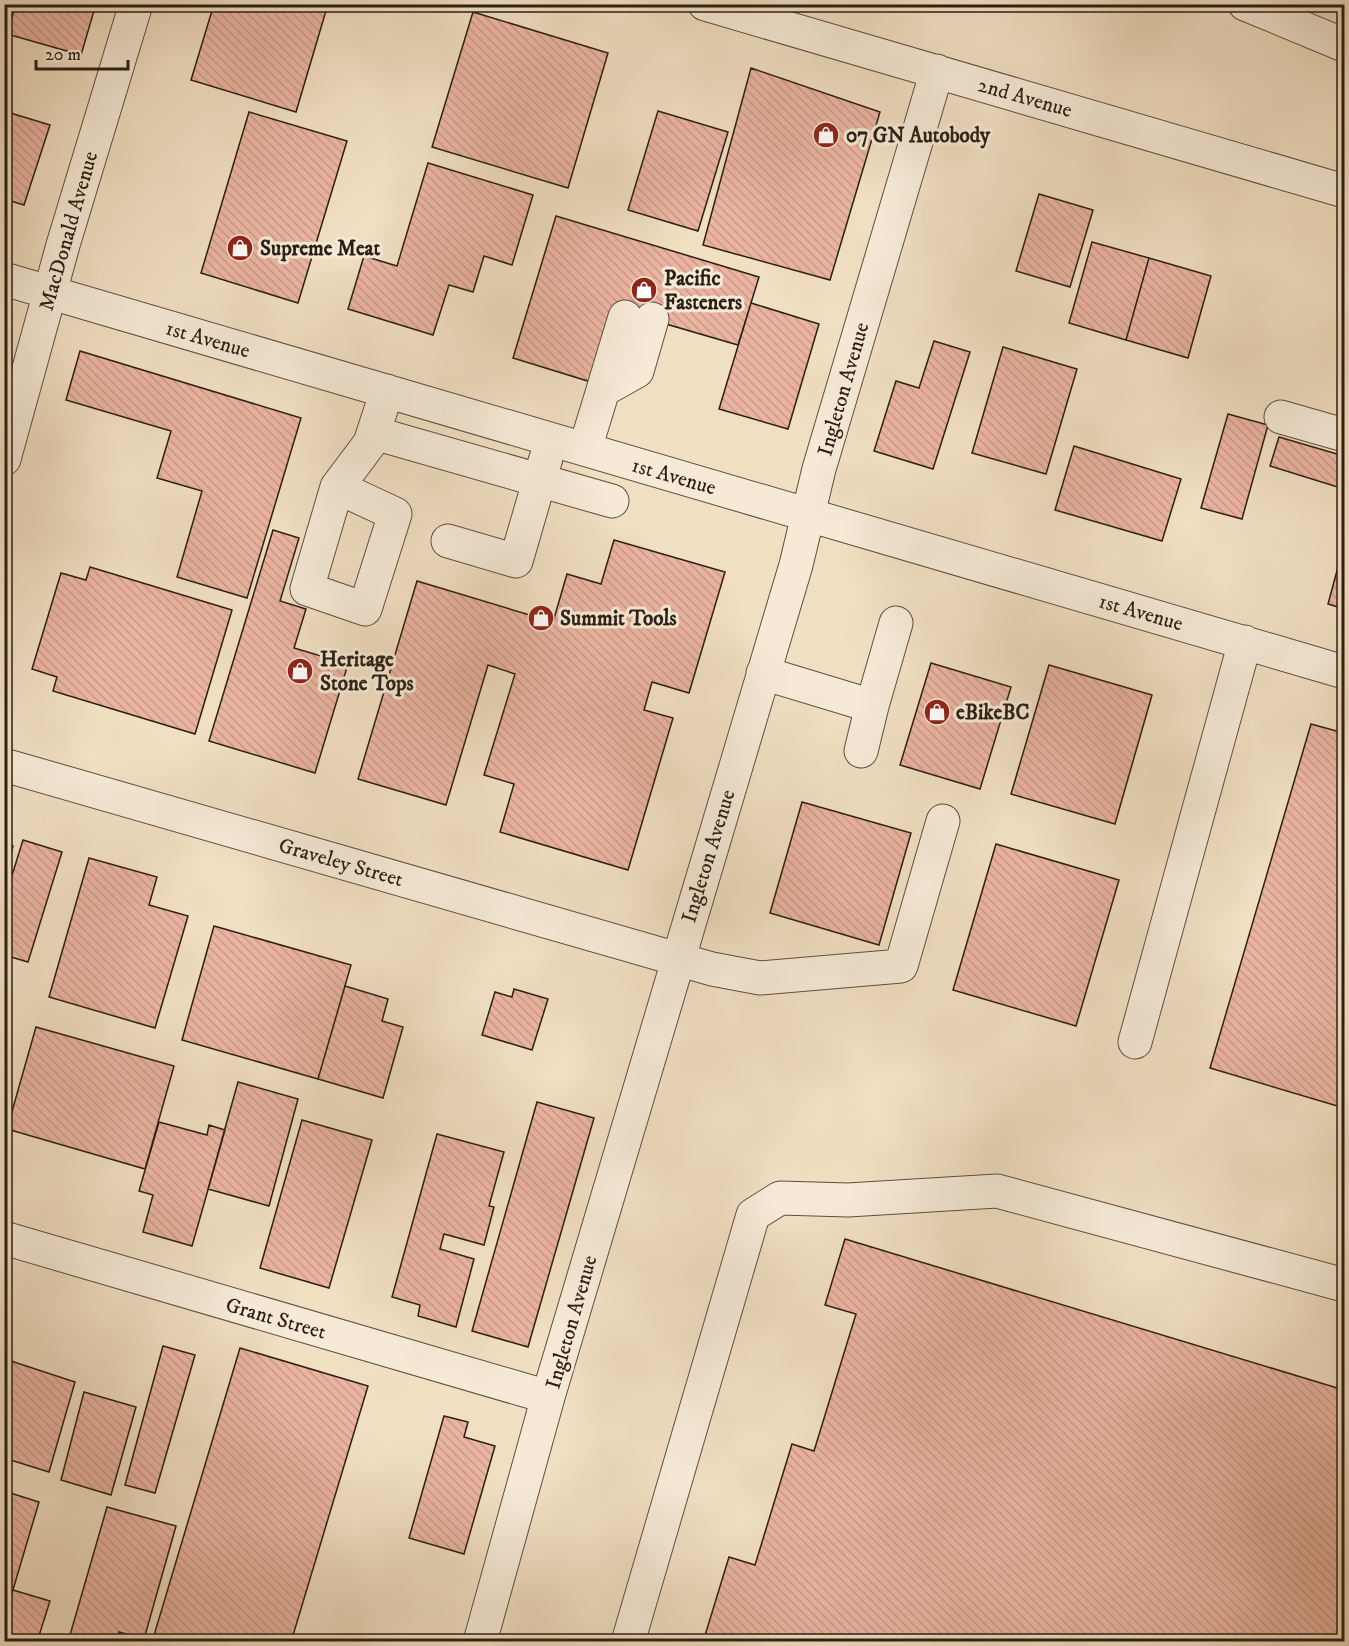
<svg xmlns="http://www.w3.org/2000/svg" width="1349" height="1646" font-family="'IM FELL DW Pica',serif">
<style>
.building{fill:url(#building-back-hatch);stroke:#2a1f14;stroke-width:1.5}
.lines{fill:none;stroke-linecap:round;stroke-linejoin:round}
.minor-casing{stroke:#5c4f40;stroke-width:35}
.minor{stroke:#f6ead7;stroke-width:33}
.labels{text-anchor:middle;stroke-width:6;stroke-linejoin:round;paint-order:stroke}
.street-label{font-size:21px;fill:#2a1f14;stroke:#f6ead7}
.poi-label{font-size:21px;font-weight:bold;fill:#2a1f14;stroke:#f6ead7;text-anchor:start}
</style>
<defs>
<pattern id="building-back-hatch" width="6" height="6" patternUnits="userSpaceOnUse" patternTransform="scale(1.5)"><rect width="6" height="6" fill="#ebb4a1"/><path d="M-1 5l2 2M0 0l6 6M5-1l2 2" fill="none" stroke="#ca9a8a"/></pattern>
</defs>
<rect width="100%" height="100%" fill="#f1dfc2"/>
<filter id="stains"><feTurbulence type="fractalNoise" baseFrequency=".00333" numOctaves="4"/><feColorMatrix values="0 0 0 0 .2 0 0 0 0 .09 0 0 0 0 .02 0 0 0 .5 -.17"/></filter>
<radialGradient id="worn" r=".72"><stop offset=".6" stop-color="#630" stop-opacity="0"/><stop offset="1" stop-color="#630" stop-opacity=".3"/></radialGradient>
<path class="building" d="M 4,4 L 16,4 L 7,34 L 4,33 Z
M 16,4 L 96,4 L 81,55 L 7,34 Z
M 214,4 L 328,4 L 296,112 L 191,80 Z
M 473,12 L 608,53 L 568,188 L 432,147 Z
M 751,68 L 880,112 L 830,280 L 703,245 Z
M 4,111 L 50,125 L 24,205 L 4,199 Z
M 658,111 L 728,132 L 698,231 L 628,210 Z
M 249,112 L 347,141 L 298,303 L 201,273 Z
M 428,163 L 533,195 L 512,265 L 484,256 L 473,292 L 449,285 L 433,335 L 348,309 L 364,256 L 397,266 Z
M 1039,194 L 1093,210 L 1070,287 L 1016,271 Z
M 556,216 L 759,277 L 738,345 L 635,315 L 591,382 L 513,358 Z
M 1092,242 L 1149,258 L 1126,340 L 1069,323 Z
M 1149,258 L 1211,276 L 1188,358 L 1126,340 Z
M 751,303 L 819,324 L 788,429 L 719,409 Z
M 934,341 L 970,352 L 933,469 L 874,451 L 896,381 L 919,388 Z
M 1003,347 L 1077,369 L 1046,474 L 972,453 Z
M 80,351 L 301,418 L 247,598 L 177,577 L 202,491 L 157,478 L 171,431 L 66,400 Z
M 1228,414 L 1268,425 L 1242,519 L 1201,508 Z
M 1279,437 L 1344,456 L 1344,489 L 1270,466 Z
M 1074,446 L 1181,479 L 1162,541 L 1055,510 Z
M 273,530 L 299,538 L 280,601 L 306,609 L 294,648 L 348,664 L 315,773 L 209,741 Z
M 614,540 L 725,572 L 689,693 L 652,682 L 644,710 L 673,718 L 628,870 L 500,832 L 514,784 L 484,775 L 515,674 L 488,665 L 446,805 L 358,779 L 417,581 L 553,622 L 567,574 L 601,584 Z
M 1344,545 L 1344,609 L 1328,604 Z
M 90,567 L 232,610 L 195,734 L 53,691 L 57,677 L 32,669 L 61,573 L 86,580 Z
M 931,663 L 1011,687 L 980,789 L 900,765 Z
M 1049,665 L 1152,695 L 1115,824 L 1011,794 Z
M 1311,724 L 1344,733 L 1344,1108 L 1210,1068 Z
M 802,802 L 911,833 L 879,945 L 770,913 Z
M 23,840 L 62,852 L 28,962 L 4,955 L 4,901 Z
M 4,844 L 13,846 L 4,879 Z
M 996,844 L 1119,880 L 1076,1026 L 953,990 Z
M 89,858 L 157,877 L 149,905 L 188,916 L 155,1028 L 49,997 Z
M 214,926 L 351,965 L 318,1079 L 182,1040 Z
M 345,986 L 388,999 L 382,1021 L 403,1027 L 383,1098 L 318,1079 Z
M 514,989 L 548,999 L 532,1050 L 482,1035 L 495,992 L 512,997 Z
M 36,1027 L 174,1066 L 145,1169 L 7,1129 Z
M 238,1082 L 298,1099 L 269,1206 L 208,1189 Z
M 537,1102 L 594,1118 L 528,1347 L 472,1331 Z
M 302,1120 L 372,1140 L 329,1288 L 260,1268 Z
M 159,1122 L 207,1135 L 209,1125 L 225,1130 L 192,1246 L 143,1232 L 153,1195 L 139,1191 Z
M 437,1134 L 504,1152 L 489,1206 L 494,1207 L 484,1245 L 444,1234 L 440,1249 L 474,1259 L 456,1327 L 418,1316 L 420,1305 L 392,1297 Z
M 845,1239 L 1344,1390 L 1344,1642 L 703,1642 L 729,1557 L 755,1565 L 792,1444 L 814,1451 L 856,1314 L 825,1305 Z
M 163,1346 L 195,1355 L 155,1493 L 125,1485 Z
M 240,1348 L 368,1386 L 291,1642 L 152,1642 Z
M 8,1360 L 75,1382 L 49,1472 L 4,1458 L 4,1372 Z
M 84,1392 L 136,1407 L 111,1495 L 61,1480 Z
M 444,1416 L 468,1422 L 464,1437 L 495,1446 L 464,1554 L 409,1538 Z
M 4,1491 L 39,1502 L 7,1610 L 4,1609 Z
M 107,1507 L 176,1526 L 144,1639 L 119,1632 L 116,1642 L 68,1642 Z
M 13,1590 L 50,1601 L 37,1642 L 19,1642 L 4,1637 L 4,1617 Z"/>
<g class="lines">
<defs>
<path id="minor" d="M 705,4 L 1344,191
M 1245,4 L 1344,45
M 4,279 L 1344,672
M 603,390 L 625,317
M 1281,417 L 1344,435
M 374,433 L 612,501
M 585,449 L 603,390 L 637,371 L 652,319
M 4,459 L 63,245 L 136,4
M 337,487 L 395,514 L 365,609 L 307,589 L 337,487 L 370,443 L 387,391
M 448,541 L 516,561 L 546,458
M 763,673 L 872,706 L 896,623
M 861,751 L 872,706
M 4,765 L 712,969 L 760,978 L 901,966 L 943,821
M 1135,1042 L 1245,642
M 4,1238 L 548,1397
M 480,1642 L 548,1397 L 796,565 L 819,469 L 937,71
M 628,1642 L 753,1215 L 780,1198 L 848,1200 L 997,1191 L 1344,1285"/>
</defs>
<use href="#minor" class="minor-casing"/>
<use href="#minor" class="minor"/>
</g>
<defs>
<symbol id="shop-disc" viewBox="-11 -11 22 22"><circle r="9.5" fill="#8f2418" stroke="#f6ead7"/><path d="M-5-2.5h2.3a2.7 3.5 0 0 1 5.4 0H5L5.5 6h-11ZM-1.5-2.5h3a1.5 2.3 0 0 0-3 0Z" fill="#fff"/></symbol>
</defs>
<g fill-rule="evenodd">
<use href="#shop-disc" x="811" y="120" width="30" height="30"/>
<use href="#shop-disc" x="225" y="233" width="30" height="30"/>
<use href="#shop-disc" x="629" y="275" width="30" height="30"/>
<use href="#shop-disc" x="526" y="603" width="30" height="30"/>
<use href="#shop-disc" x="285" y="656" width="30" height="30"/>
<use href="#shop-disc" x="922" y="697" width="30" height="30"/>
</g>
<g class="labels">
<g class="street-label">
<text transform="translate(1025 97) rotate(16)" y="7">2nd Avenue</text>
<text transform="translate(68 231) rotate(-74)" y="7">MacDonald Avenue</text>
<text transform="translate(208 339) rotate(16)" y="7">1st Avenue</text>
<text transform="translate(843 389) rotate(-74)" y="7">Ingleton Avenue</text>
<text transform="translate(674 476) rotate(16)" y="7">1st Avenue</text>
<text transform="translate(1141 612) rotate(16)" y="7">1st Avenue</text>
<text transform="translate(708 856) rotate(-73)" y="7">Ingleton Avenue</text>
<text transform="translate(341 862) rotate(16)" y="7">Graveley Street</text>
<text transform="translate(276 1318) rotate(16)" y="7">Grant Street</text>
<text transform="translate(571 1322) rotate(-74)" y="7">Ingleton Avenue</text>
</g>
<g class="poi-label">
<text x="846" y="142">07 GN Autobody</text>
<text x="260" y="255">Supreme Meat</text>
<text x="664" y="285">Pacific<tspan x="664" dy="24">Fasteners</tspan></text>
<text x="560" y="625">Summit Tools</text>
<text x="320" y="666">Heritage<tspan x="320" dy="24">Stone Tops</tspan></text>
<text x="956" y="719">eBikeBC</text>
</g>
</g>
<rect width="1349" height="1646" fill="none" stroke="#f1dfc2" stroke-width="24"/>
<rect x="6" y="6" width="1337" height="1634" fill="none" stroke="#2a1f14" stroke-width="3"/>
<rect x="12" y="12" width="1325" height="1622" fill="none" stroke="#2a1f14" stroke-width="1.5"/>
<path d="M36 60v9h92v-9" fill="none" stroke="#2a1f14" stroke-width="3"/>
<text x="45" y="60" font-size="18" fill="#2a1f14" stroke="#f6ead7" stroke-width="4.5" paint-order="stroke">20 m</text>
<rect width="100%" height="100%" filter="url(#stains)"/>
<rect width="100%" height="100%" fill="url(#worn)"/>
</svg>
